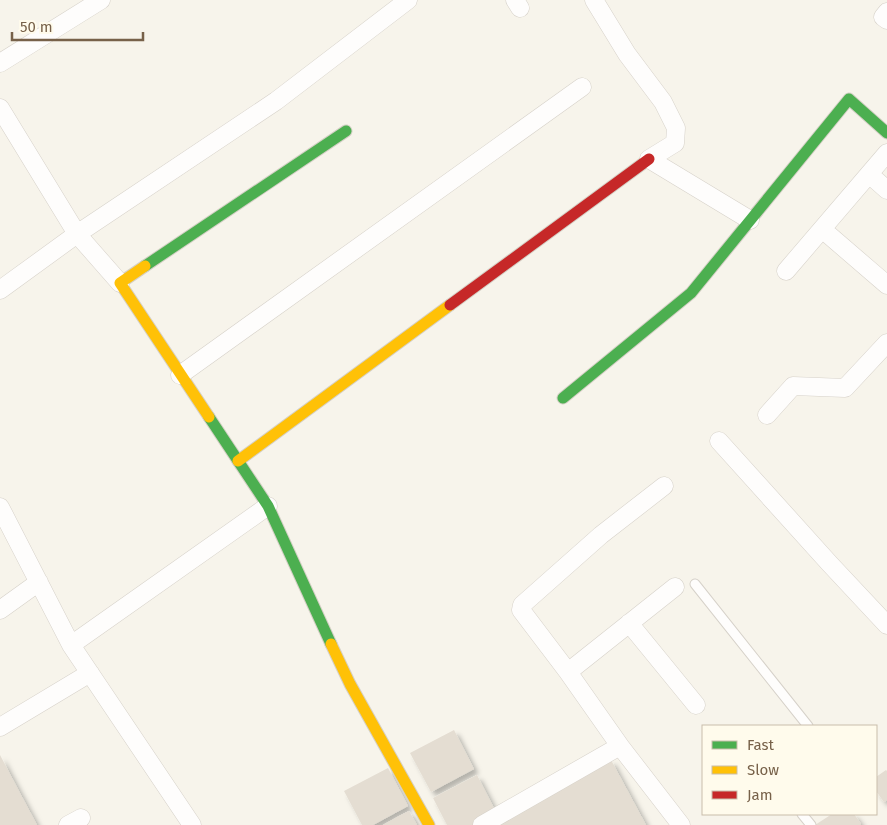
<svg xmlns="http://www.w3.org/2000/svg" width="887" height="825" font-family="'Fira Sans',sans-serif">
<style>
.building{fill:#e4ddd2;filter:url(#shadow)}
.lines{fill:none;stroke-linecap:round;stroke-linejoin:round}
.lane-casing{stroke:#d6d1c9;stroke-width:11}
.street-casing{stroke:#d6d1c9;stroke-width:19}
.fast-casing{stroke:#d5d0c6;stroke-width:13}
.slow-casing{stroke:#d5d0c6;stroke-width:13}
.jam-casing{stroke:#d5d0c6;stroke-width:13}
.lane{stroke:#fefdfc;stroke-width:9}
.street{stroke:#fefdfc;stroke-width:18}
.fast{stroke:#4caf50;stroke-width:11}
.slow{stroke:#ffc107;stroke-width:11}
.jam{stroke:#c62828;stroke-width:11}
</style>
<defs>
<filter id="shadow"><feDropShadow dx="4.5" dy="4.5" stdDeviation="2.5" flood-color="#0004"/></filter>
</defs>
<rect width="100%" height="100%" fill="#f7f4eb"/>
<path class="building" d="M 454,730 L 474,769 L 431,792 L 410,753 Z
M 0,755 L 21,795 L 37,825 L 0,825 Z
M 611,760 L 646,825 L 489,825 Z
M 388,768 L 408,806 L 373,825 L 362,825 L 344,791 Z
M 886,770 L 887,771 L 887,800 L 884,802 L 876,791 L 876,777 Z
M 477,775 L 497,814 L 476,825 L 447,825 L 433,798 Z
M 409,811 L 417,825 L 383,825 L 401,815 Z
M 832,814 L 854,814 L 861,824 L 860,825 L 815,825 Z"/>
<g class="lines">
<defs>
<path id="lane" d="M 695,584 L 808,726
M 802,814 L 811,825"/>
<path id="street" d="M 515,0 L 520,8
M 594,0 L 627,54 L 663,102 L 676,128 L 675,143 L 649,159 L 750,220
M 887,12 L 883,17 L 887,20
M 0,63 L 101,0
M 0,108 L 77,234 L 0,290
M 869,174 L 887,190
M 822,229 L 887,285
M 786,271 L 887,153
M 120,283 L 77,234 L 276,101 L 408,0
M 180,375 L 582,87
M 767,415 L 793,386 L 845,388 L 887,343
M 719,441 L 829,563 L 887,625
M 0,507 L 71,645 L 192,825
M 0,610 L 39,582
M 629,623 L 696,705
M 71,645 L 268,506
M 568,672 L 675,587
M 0,727 L 90,673
M 620,746 L 568,672 L 521,610 L 522,605 L 601,535 L 664,486
M 68,825 L 81,818
M 482,825 L 620,746 L 681,825"/>
<path id="fast" d="M 145,266 L 346,131
M 563,398 L 691,293 L 849,99 L 887,133
M 209,417 L 268,506 L 331,644"/>
<path id="slow" d="M 145,266 L 120,283 L 209,417
M 238,461 L 450,305
M 331,644 L 350,684 L 429,825"/>
<path id="jam" d="M 450,305 L 649,159"/>
</defs>
<use href="#lane" class="lane-casing"/>
<use href="#street" class="street-casing"/>
<use href="#fast" class="fast-casing"/>
<use href="#slow" class="slow-casing"/>
<use href="#jam" class="jam-casing"/>
<use href="#lane" class="lane"/>
<use href="#street" class="street"/>
<use href="#fast" class="fast"/>
<use href="#slow" class="slow"/>
<use href="#jam" class="jam"/>
</g>
<rect x="702" y="725" width="175" height="90" fill="#fffbec" stroke="#c9bdab"/>
<rect x="712" y="741" width="25" height="8" fill="#4caf50" stroke="#c9bdab"/>
<text x="747" y="750" font-size="15" fill="#776149">Fast</text>
<rect x="712" y="766" width="25" height="8" fill="#ffc107" stroke="#c9bdab"/>
<text x="747" y="775" font-size="15" fill="#776149">Slow</text>
<rect x="712" y="791" width="25" height="8" fill="#c62828" stroke="#c9bdab"/>
<text x="747" y="800" font-size="15" fill="#776149">Jam</text>
<path d="M12 32v8h131v-8" fill="none" stroke="#776149" stroke-width="2.5"/>
<text x="20" y="32" font-size="15" fill="#776149" stroke="#fffbec" stroke-width="4" paint-order="stroke">50 m</text>
</svg>
